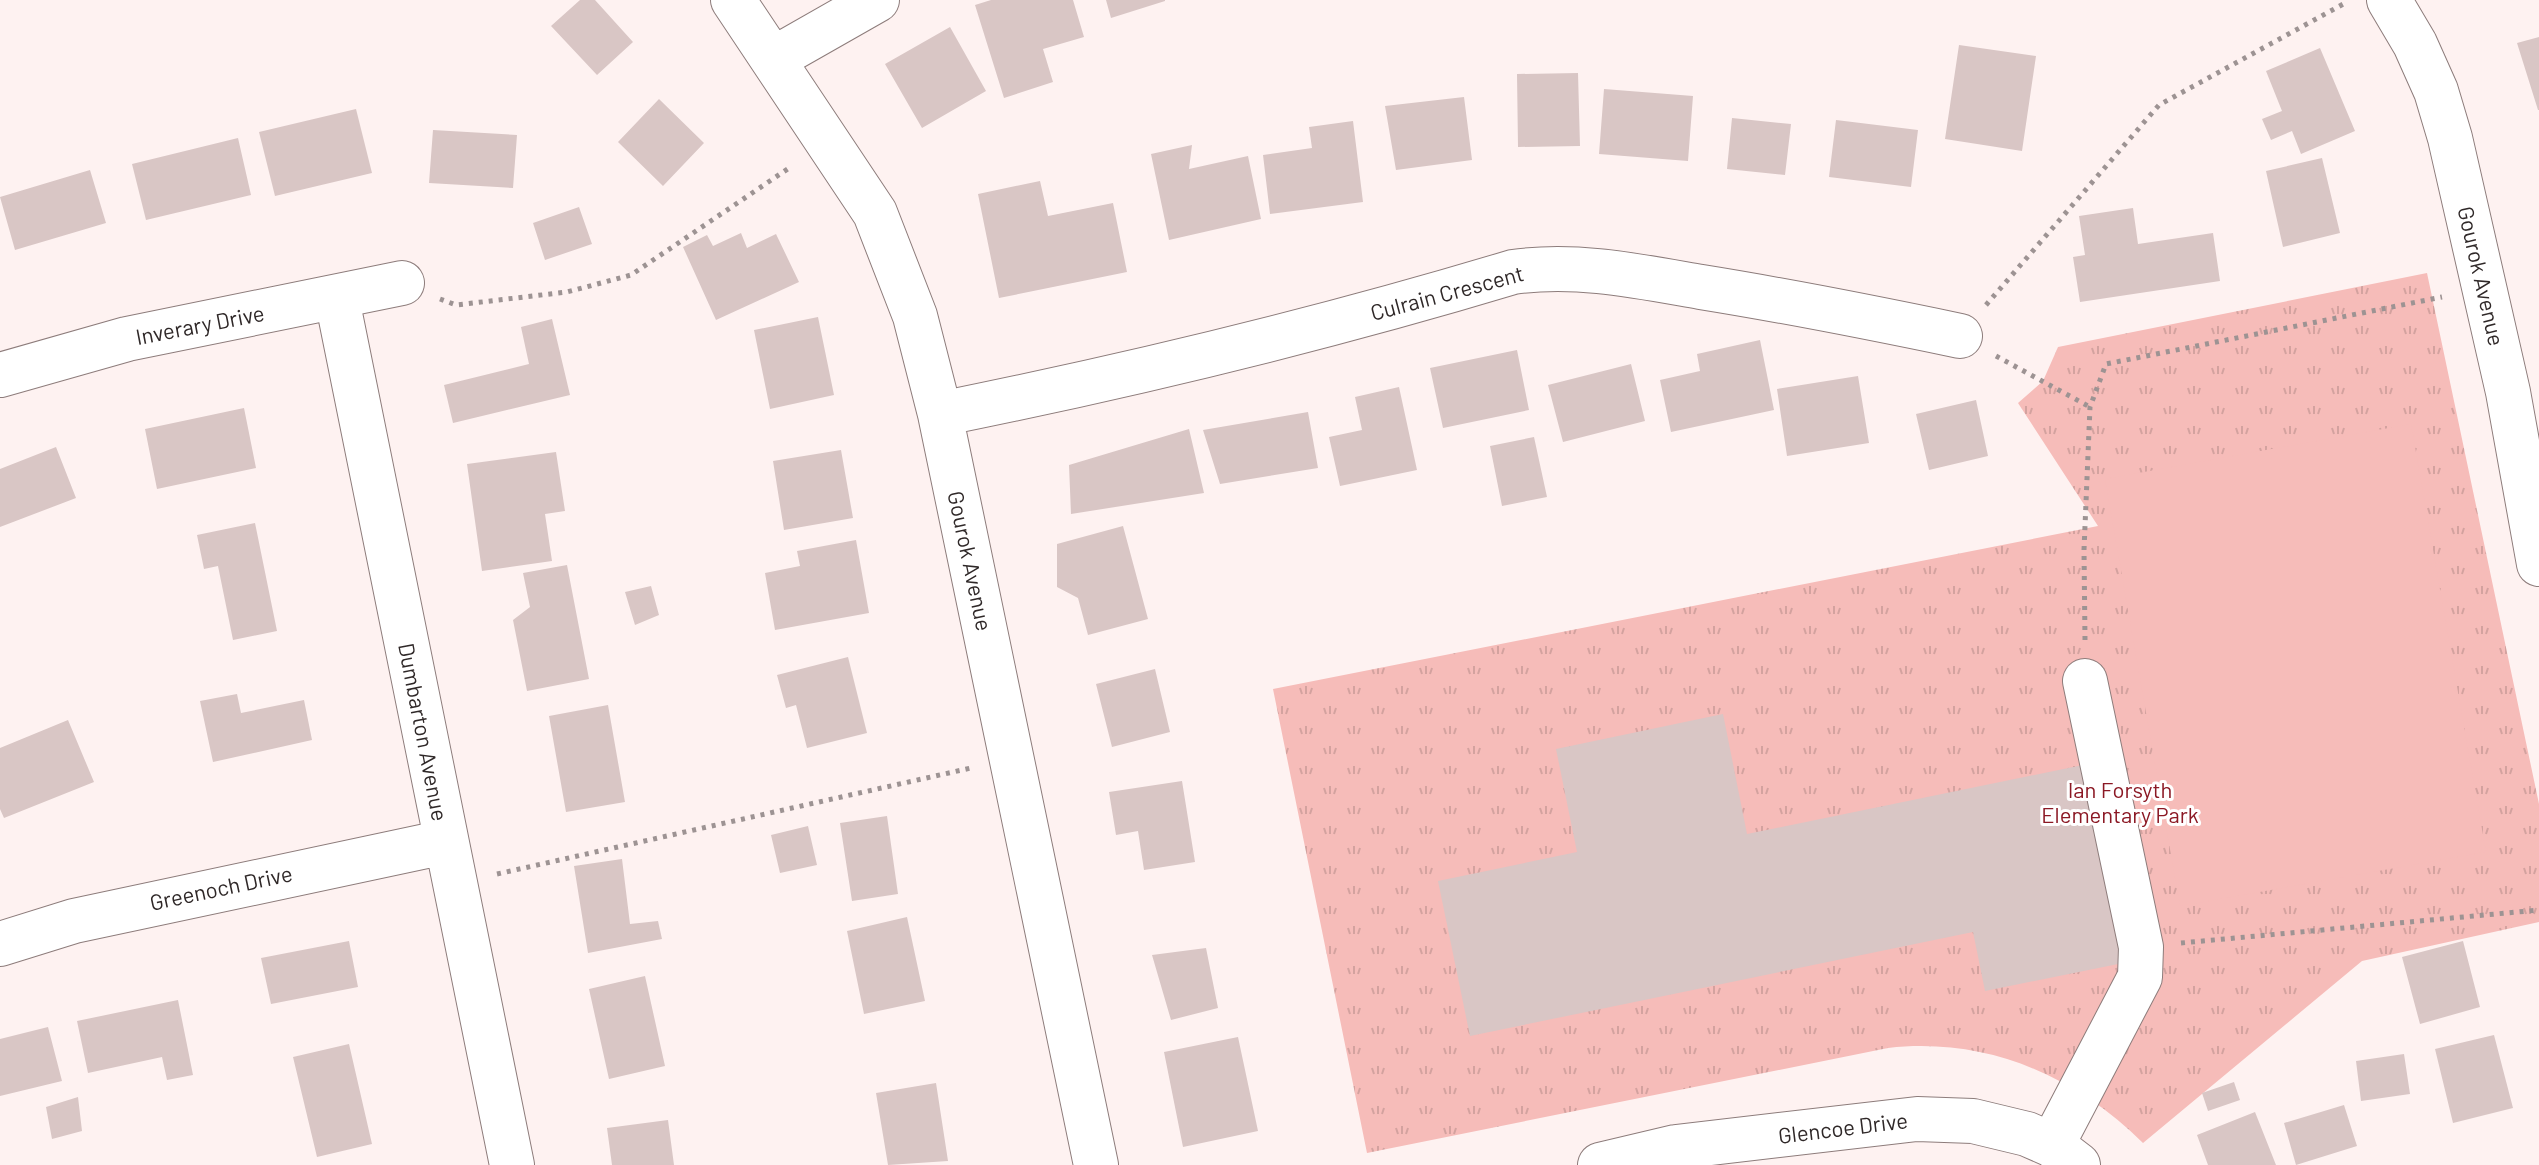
<svg xmlns="http://www.w3.org/2000/svg" width="2539" height="1165" font-family="Barlow,sans-serif">
<style>
.grass{fill:url(#grass-tufts)}
.garden{fill:#f6bcb9}
.building{fill:#d9c6c5}
.lines{fill:none;stroke-linecap:round;stroke-linejoin:round}
.minor-casing{stroke:#8d7c7b;stroke-width:46}
.path{stroke:#9d9393;stroke-width:5;stroke-dasharray:4 6;stroke-linecap:butt}
.minor{stroke:#fff;stroke-width:44}
.labels{text-anchor:middle;stroke-width:6;stroke-linejoin:round;paint-order:stroke}
.street-label{font-size:22px;fill:#2f2828;stroke:#fff}
.park-label{font-size:22px;fill:#8b1824;stroke:#fff}
</style>
<defs>
<pattern id="grass-tufts" width="24" height="20" patternUnits="userSpaceOnUse" patternTransform="scale(2)"><rect width="24" height="20" fill="#f6bcb9"/><path d="M3 7l-1-3M5 7V3M7 7l1-3M15 17l-1-3M17 17v-4M19 17l1-3" fill="none" stroke="#d3a29f"/></pattern>
</defs>
<rect width="100%" height="100%" fill="#fef2f1"/>
<path class="grass" d="M 2427,273 L 2539,804 L 2539,922 L 2362,961 L 2143,1143 C 2074,1075 1986,1037 1888,1048 L 1367,1153 L 1273,689 L 2098,526 L 2018,403 L 2043,381 L 2058,347 Z"/>
<path class="garden" d="M 2411,424 L 2486,852 L 2180,906 L 2105,479 Z"/>
<path class="building" d="M 580,0 L 595,0 L 633,42 L 597,75 L 551,26 Z
M 991,0 L 1073,0 L 1084,37 L 1043,49 L 1053,82 L 1004,98 L 975,5 Z
M 1106,0 L 1165,0 L 1165,1 L 1111,18 Z
M 950,27 L 986,91 L 922,128 L 885,64 Z
M 2539,37 L 2539,110 L 2538,110 L 2517,43 Z
M 1959,45 L 2036,56 L 2022,151 L 1945,139 Z
M 2320,48 L 2355,131 L 2301,154 L 2292,131 L 2271,140 L 2262,119 L 2282,111 L 2266,71 Z
M 1578,73 L 1580,146 L 1518,147 L 1517,74 Z
M 1604,89 L 1693,96 L 1688,161 L 1599,154 Z
M 1464,97 L 1472,160 L 1396,170 L 1385,106 Z
M 659,99 L 704,143 L 663,186 L 618,142 Z
M 356,109 L 372,173 L 275,196 L 259,132 Z
M 1732,118 L 1791,124 L 1785,175 L 1727,169 Z
M 1836,120 L 1918,130 L 1911,187 L 1829,177 Z
M 1353,121 L 1363,202 L 1270,214 L 1263,155 L 1312,148 L 1309,127 Z
M 433,130 L 517,135 L 513,188 L 429,183 Z
M 238,138 L 251,195 L 146,220 L 132,164 Z
M 1192,145 L 1189,169 L 1248,156 L 1261,219 L 1169,240 L 1151,154 Z
M 2322,158 L 2340,233 L 2283,247 L 2266,171 Z
M 90,170 L 106,223 L 15,250 L 0,197 Z
M 1040,181 L 1048,216 L 1113,203 L 1127,272 L 999,298 L 978,194 Z
M 579,207 L 592,244 L 545,260 L 533,223 Z
M 2133,208 L 2138,244 L 2213,233 L 2220,281 L 2080,302 L 2073,257 L 2085,255 L 2079,216 Z
M 741,233 L 747,248 L 776,234 L 799,282 L 716,320 L 683,247 L 707,235 L 713,246 Z
M 818,317 L 834,395 L 770,409 L 754,330 Z
M 552,319 L 570,395 L 453,423 L 444,385 L 529,364 L 521,327 Z
M 1760,340 L 1774,410 L 1671,432 L 1660,380 L 1700,371 L 1697,354 Z
M 1517,350 L 1529,410 L 1443,428 L 1430,368 Z
M 1631,364 L 1645,421 L 1563,442 L 1548,385 Z
M 1858,376 L 1869,443 L 1787,456 L 1777,389 Z
M 1399,387 L 1417,470 L 1340,486 L 1329,437 L 1362,430 L 1355,397 Z
M 1976,400 L 1988,456 L 1929,470 L 1916,414 Z
M 244,408 L 256,468 L 157,489 L 145,429 Z
M 1308,412 L 1318,468 L 1220,484 L 1203,430 Z
M 1189,429 L 1204,493 L 1071,514 L 1069,465 Z
M 1534,437 L 1547,497 L 1502,506 L 1490,446 Z
M 56,447 L 76,498 L 0,527 L 0,469 Z
M 841,450 L 853,518 L 784,530 L 773,461 Z
M 556,452 L 565,511 L 545,514 L 552,561 L 482,571 L 467,464 Z
M 255,523 L 277,631 L 233,640 L 218,566 L 204,569 L 197,535 Z
M 1123,526 L 1148,619 L 1088,635 L 1078,598 L 1057,587 L 1057,544 Z
M 856,540 L 869,613 L 775,630 L 765,573 L 800,566 L 797,551 Z
M 567,565 L 589,679 L 527,691 L 513,620 L 530,607 L 523,573 Z
M 651,586 L 659,615 L 635,625 L 625,592 Z
M 848,657 L 867,733 L 807,748 L 796,705 L 786,708 L 777,675 Z
M 1155,669 L 1170,732 L 1112,747 L 1096,684 Z
M 237,694 L 241,713 L 304,700 L 312,740 L 213,762 L 200,701 Z
M 608,705 L 625,802 L 566,812 L 549,716 Z
M 1723,714 L 1747,834 L 2083,765 L 2123,963 L 1985,991 L 1973,932 L 1470,1036 L 1438,881 L 1577,852 L 1556,749 Z
M 68,720 L 94,782 L 4,818 L 0,809 L 0,748 Z
M 1182,781 L 1195,862 L 1144,870 L 1138,831 L 1116,835 L 1109,792 Z
M 887,816 L 898,894 L 852,901 L 840,823 Z
M 808,826 L 817,865 L 780,873 L 771,835 Z
M 622,859 L 630,924 L 658,921 L 662,939 L 588,953 L 574,866 Z
M 907,917 L 925,1001 L 864,1014 L 847,931 Z
M 349,941 L 358,987 L 271,1004 L 261,958 Z
M 2463,941 L 2480,1007 L 2420,1024 L 2402,957 Z
M 1206,948 L 1218,1008 L 1171,1020 L 1152,955 Z
M 645,976 L 665,1066 L 609,1079 L 589,989 Z
M 178,1000 L 193,1075 L 167,1080 L 162,1057 L 88,1073 L 77,1021 Z
M 48,1027 L 62,1081 L 0,1096 L 0,1039 Z
M 2494,1035 L 2513,1108 L 2453,1123 L 2435,1049 Z
M 1238,1037 L 1258,1131 L 1183,1147 L 1164,1052 Z
M 349,1044 L 372,1144 L 317,1157 L 293,1057 Z
M 2404,1054 L 2410,1094 L 2361,1101 L 2356,1061 Z
M 2234,1082 L 2240,1100 L 2208,1111 L 2202,1093 Z
M 936,1083 L 948,1161 L 888,1165 L 876,1093 Z
M 78,1097 L 82,1131 L 52,1139 L 46,1107 Z
M 2344,1105 L 2357,1146 L 2296,1165 L 2284,1123 Z
M 2255,1112 L 2276,1165 L 2208,1165 L 2197,1135 Z
M 668,1120 L 674,1165 L 612,1165 L 607,1128 Z"/>
<g class="lines">
<defs>
<path id="minor" d="M 733,0 L 875,213 L 915,316 L 940,414 L 1096,1165
M 2389,0 L 2415,44 L 2436,91 L 2450,138 L 2508,392 L 2539,564
M 775,58 L 877,0
M 337,299 L 512,1165
M 0,375 L 127,339 L 402,283
M 940,414 C 1133,375 1324,329 1513,272 C 1577,263 1638,276 1701,287 C 1788,301 1874,318 1960,336
M 0,944 L 74,921 L 445,842
M 2052,1145 L 2140,977 L 2141,947 L 2085,681
M 1600,1165 L 1676,1147 L 1917,1119 L 1973,1121 L 2027,1134 L 2052,1145 L 2078,1165"/>
</defs>
<use href="#minor" class="minor-casing"/>
<path class="path" d="M 440,299 L 456,305 L 567,292 L 631,275 L 792,166
M 1986,305 L 2159,105 L 2347,2
M 1996,356 L 2090,407
M 2085,640 L 2084,550 L 2090,407 L 2106,364 L 2442,297
M 497,874 L 971,768
M 2181,943 L 2539,910"/>
<use href="#minor" class="minor"/>
</g>
<g class="labels">
<g class="street-label">
<text transform="translate(2481 276) rotate(77)" y="8">Gourok Avenue</text>
<text transform="translate(1447 293) rotate(-15)" y="8">Culrain Crescent</text>
<text transform="translate(200 325) rotate(-11)" y="8">Inverary Drive</text>
<text transform="translate(970 561) rotate(78)" y="8">Gourok Avenue</text>
<text transform="translate(423 732) rotate(79)" y="8">Dumbarton Avenue</text>
<text transform="translate(221 888) rotate(-12)" y="8">Greenoch Drive</text>
<text transform="translate(1843 1128) rotate(-7)" y="8">Glencoe Drive</text>
</g>
<g class="park-label">
<text x="2120" y="798">Ian Forsyth<tspan x="2120" dy="25">Elementary Park</tspan></text>
</g>
</g>
</svg>
